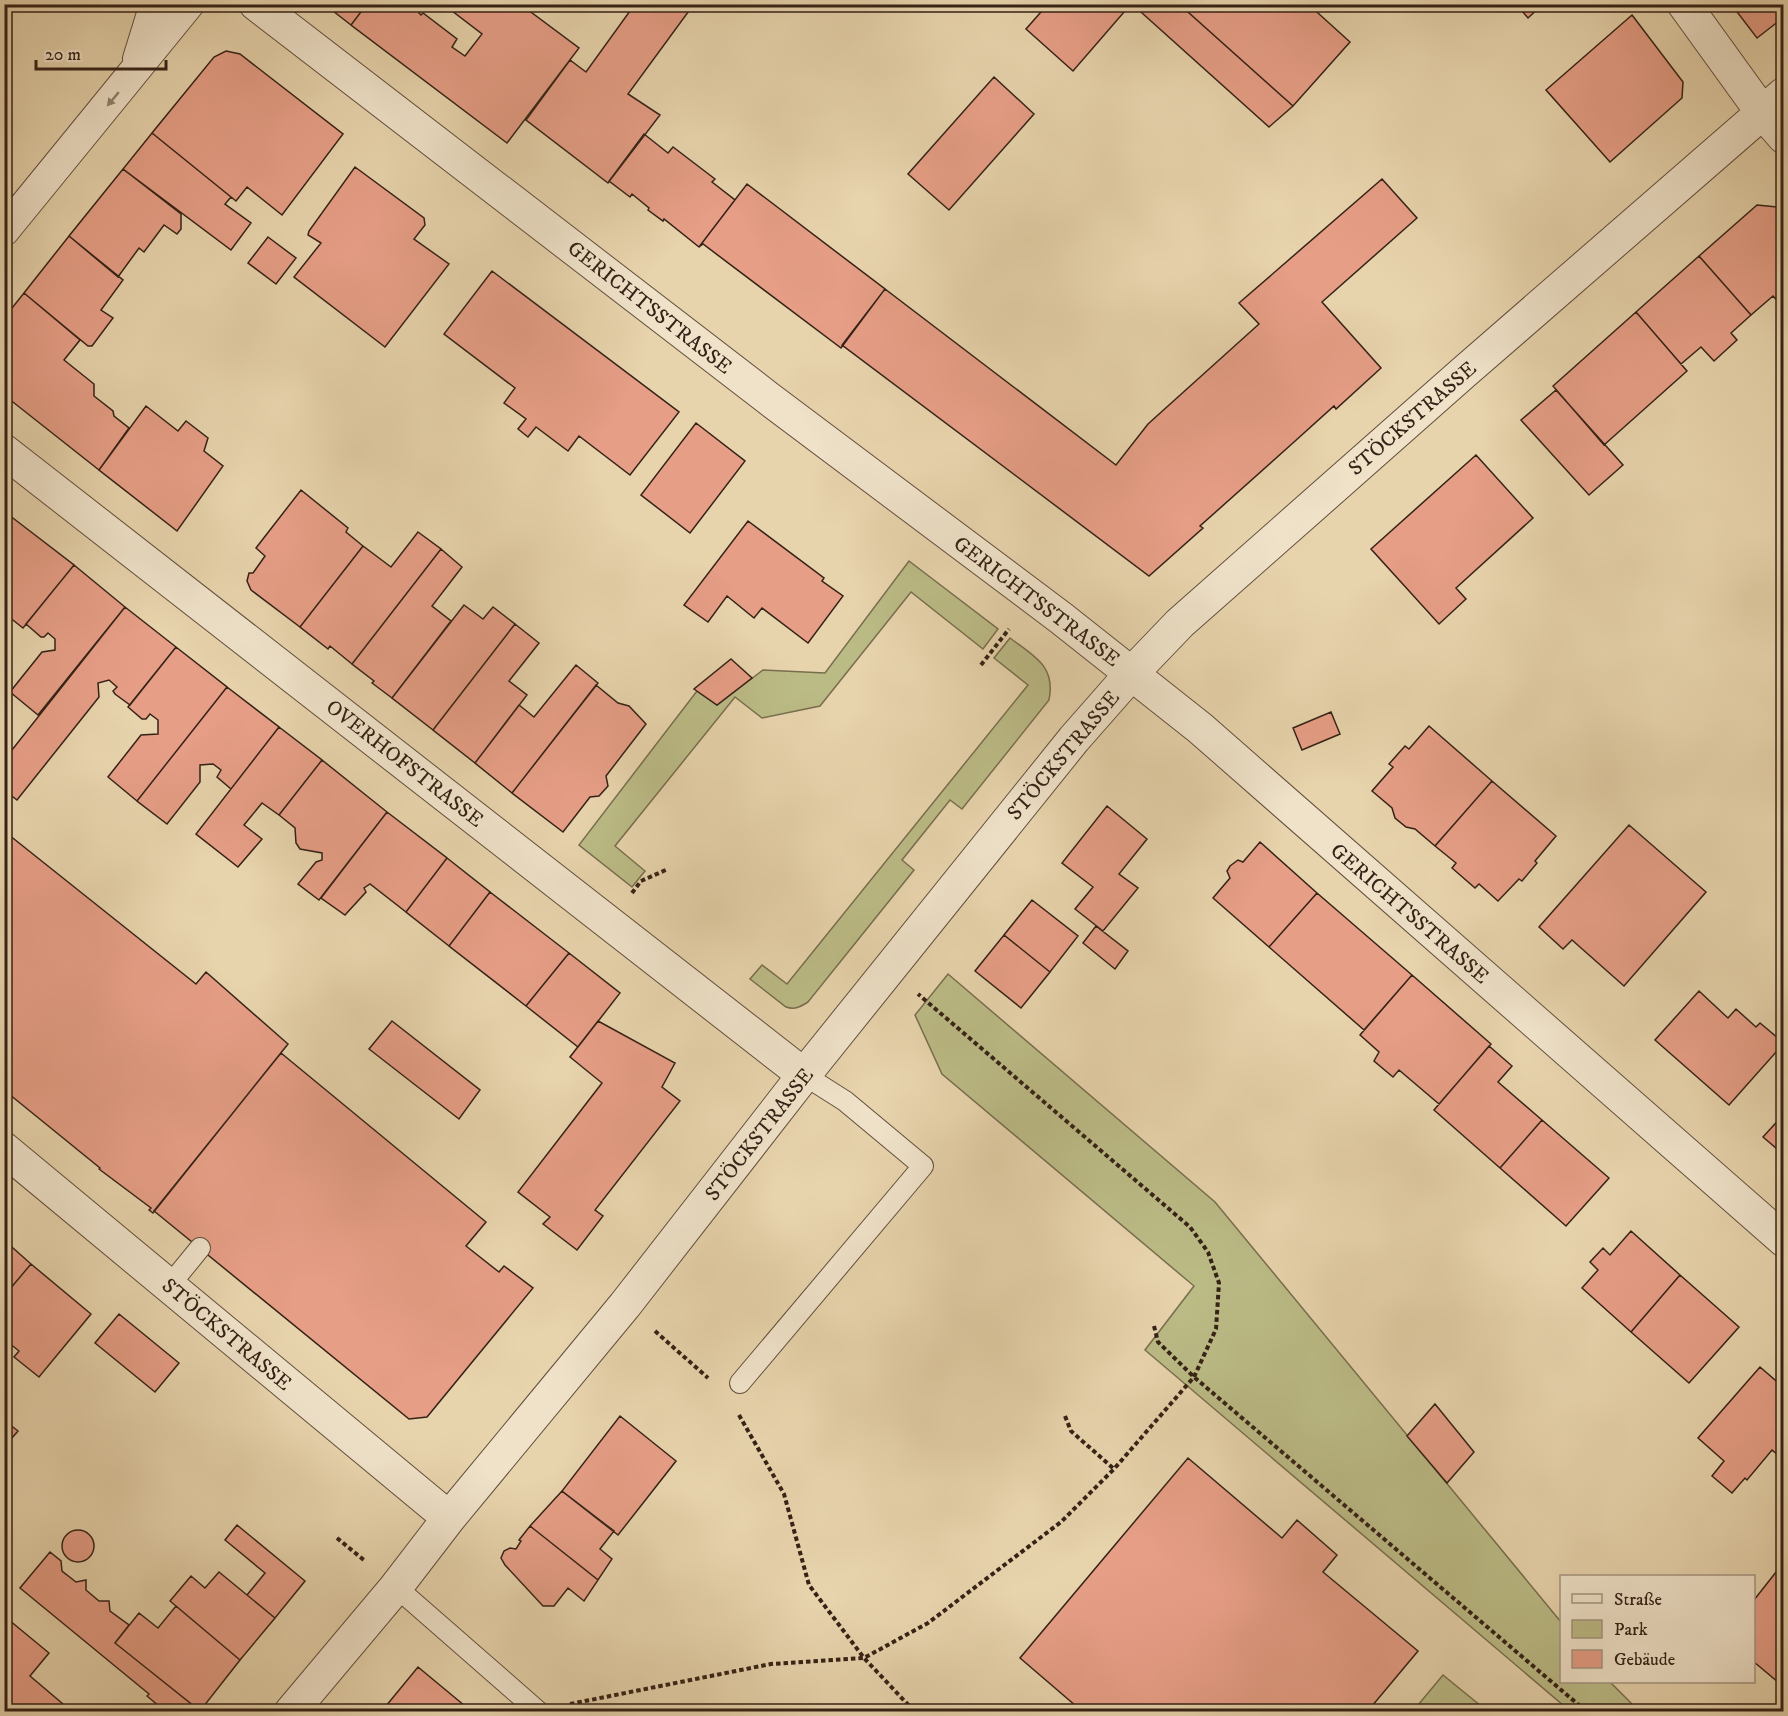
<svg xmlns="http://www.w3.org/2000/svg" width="1788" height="1716" font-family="'IM FELL DW Pica',serif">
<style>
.green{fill:#bbbb86;stroke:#786e4e;stroke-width:1.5}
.building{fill:#e69e86;stroke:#352216;stroke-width:1.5}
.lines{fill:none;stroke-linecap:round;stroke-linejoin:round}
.service-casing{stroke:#624e3c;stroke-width:22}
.pedestrian-casing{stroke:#624e3c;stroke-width:32}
.minor-casing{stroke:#624e3c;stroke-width:35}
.path{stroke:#352216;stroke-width:4;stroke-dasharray:4.5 3;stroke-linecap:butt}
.service{stroke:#efe2c9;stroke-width:20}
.pedestrian{stroke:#efe2c9;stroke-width:30}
.minor{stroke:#efe2c9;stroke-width:33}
.oneway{fill:#928270}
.labels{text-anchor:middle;stroke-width:4.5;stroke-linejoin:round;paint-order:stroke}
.street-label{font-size:21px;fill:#352216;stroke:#efe2c9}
</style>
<rect width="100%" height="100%" fill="#e7d3ac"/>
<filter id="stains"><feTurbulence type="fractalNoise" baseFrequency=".00333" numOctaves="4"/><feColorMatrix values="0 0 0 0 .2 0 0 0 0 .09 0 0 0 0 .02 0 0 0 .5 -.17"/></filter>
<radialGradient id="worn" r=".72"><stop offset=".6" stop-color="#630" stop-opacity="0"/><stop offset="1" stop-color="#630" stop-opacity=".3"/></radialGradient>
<path class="green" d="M 909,561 L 998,629 L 983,649 L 911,592 L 820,706 L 762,718 L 735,697 L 615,846 L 645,871 L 632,887 L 579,845 L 697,691 L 717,705 L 763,670 L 825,673 Z
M 1010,638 C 1034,656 1056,666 1049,700 L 962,809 L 950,800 L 902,860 L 914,870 L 808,1002 C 800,1007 795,1010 786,1007 L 750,979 L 762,965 L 787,984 L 1028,685 L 994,658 Z
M 948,974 L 1215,1202 L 1561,1622 L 1562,1682 L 1610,1682 L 1639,1711 L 1570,1711 L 1145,1350 L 1194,1286 L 942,1074 L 915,1015 Z
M 1443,1675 L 1487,1711 L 1413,1711 Z"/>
<path class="building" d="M 324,4 L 367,4 L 351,25 Z
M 367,4 L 426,4 L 419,13 L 421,15 L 423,13 L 457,39 L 452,47 L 465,56 L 482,34 L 443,4 L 520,4 L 579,48 L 507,143 L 351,25 Z
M 635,4 L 694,4 L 628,94 L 660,115 L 608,183 L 526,120 L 570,60 L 586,72 Z
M 1048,4 L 1131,4 L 1073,71 L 1026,29 Z
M 1132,4 L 1179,4 L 1293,106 L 1269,127 Z
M 1179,4 L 1308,4 L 1350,42 L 1293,106 Z
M 1516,4 L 1543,4 L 1528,18 Z
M 1731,4 L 1784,4 L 1784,17 L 1757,38 Z
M 1632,15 L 1683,82 L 1682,98 L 1610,162 L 1546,90 Z
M 226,51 L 240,54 L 343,134 L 282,215 L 247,187 L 236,201 L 152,133 L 214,57 Z
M 994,77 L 1034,114 L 949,210 L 908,174 Z
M 152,133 L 231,197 L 225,204 L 251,223 L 231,250 L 123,169 Z
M 644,134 L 668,153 L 673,147 L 715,179 L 712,182 L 735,200 L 699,247 L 664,219 L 663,221 L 648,210 L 649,208 L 632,194 L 630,197 L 609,181 Z
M 355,167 L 424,218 L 425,225 L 414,239 L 449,264 L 385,347 L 294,277 L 321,243 L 308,235 L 309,231 Z
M 123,169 L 181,214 L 181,229 L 177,234 L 164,225 L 144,252 L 139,248 L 118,277 L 69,236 Z
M 1382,179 L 1417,218 L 1322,302 L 1381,368 L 1336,409 L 1334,406 L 1294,442 L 1200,526 L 1203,528 L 1149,576 L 842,345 L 885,289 L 1116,465 L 1148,424 L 1259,324 L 1239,303 Z
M 747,184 L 885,289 L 841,348 L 703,244 L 699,247 Z
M 1757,205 L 1777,207 L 1784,215 L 1784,308 L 1773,296 L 1751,315 L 1699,256 Z
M 69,236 L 123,280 L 101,310 L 113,318 L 92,346 L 88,346 L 24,293 Z
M 268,237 L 296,258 L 276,284 L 248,263 Z
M 1699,256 L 1751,315 L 1731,333 L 1737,340 L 1714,361 L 1701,347 L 1681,364 L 1636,312 Z
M 492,271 L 679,412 L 630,475 L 579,436 L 568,451 L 536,427 L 528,437 L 518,429 L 526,419 L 504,403 L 515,388 L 444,334 Z
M 24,293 L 80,340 L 64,360 L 94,384 L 94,396 L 113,411 L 114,416 L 129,428 L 99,470 L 4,395 L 4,318 Z
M 1636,312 L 1687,371 L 1604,445 L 1553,386 Z
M 1556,390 L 1623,465 L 1589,495 L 1521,420 Z
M 146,406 L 178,431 L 186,421 L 208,438 L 204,451 L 223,466 L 177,531 L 99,470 Z
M 696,423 L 745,461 L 690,533 L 641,495 Z
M 1476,455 L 1533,518 L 1456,588 L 1466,599 L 1439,624 L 1371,549 Z
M 301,490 L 348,528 L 346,532 L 363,546 L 300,627 L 251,590 L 247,581 L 249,573 L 253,573 L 265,556 L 256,548 Z
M 9,515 L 74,565 L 23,628 L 4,613 L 4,521 Z
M 748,521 L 824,578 L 822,581 L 843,596 L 808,643 L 762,608 L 754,618 L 727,596 L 708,622 L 684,605 Z
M 418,532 L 441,549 L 352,664 L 330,646 L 328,649 L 300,627 L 363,546 L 391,567 Z
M 441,549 L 462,567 L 432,606 L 451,621 L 392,698 L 372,683 L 374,681 L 352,664 Z
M 74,565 L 125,607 L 38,715 L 10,692 L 42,652 L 55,650 L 55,639 L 48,633 L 44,637 L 41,637 L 26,624 Z
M 464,605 L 483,619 L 493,607 L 515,624 L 433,730 L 392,698 Z
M 125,607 L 176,647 L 130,705 L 115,694 L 113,691 L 117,687 L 109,680 L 98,683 L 99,697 L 17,800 L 4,790 L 4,760 Z
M 515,624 L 539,643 L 509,681 L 527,695 L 475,763 L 433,730 Z
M 176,647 L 227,687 L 137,801 L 108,777 L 141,735 L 158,734 L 158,720 L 150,714 L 146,719 L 142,719 L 128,707 Z
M 731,659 L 752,678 L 717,705 L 694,689 Z
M 576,665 L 598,683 L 512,793 L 475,763 L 519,705 L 534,717 Z
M 596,685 L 618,703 L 629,706 L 646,724 L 606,776 L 608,786 L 599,796 L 590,797 L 563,832 L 512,793 Z
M 227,687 L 279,727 L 231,789 L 217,777 L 221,770 L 213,764 L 200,765 L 200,782 L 167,824 L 137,801 Z
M 1331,712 L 1340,734 L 1302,750 L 1293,728 Z
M 1429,726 L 1492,781 L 1435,846 L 1415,829 L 1406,827 L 1395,818 L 1392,808 L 1372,791 L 1393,767 L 1389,764 L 1405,746 L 1409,749 Z
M 279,727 L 322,760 L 279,815 L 262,803 L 244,825 L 262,839 L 238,867 L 196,834 Z
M 322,760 L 387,812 L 319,900 L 298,884 L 316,862 L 322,860 L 322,853 L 300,849 L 296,843 L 295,828 L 279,815 Z
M 1492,781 L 1556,836 L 1535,861 L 1537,863 L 1522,881 L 1519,879 L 1498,901 L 1479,884 L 1475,888 L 1452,868 L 1456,863 L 1435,846 Z
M 1107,806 L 1147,839 L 1119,874 L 1138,888 L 1103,931 L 1075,909 L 1093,887 L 1062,863 Z
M 387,812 L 447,858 L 406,912 L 370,884 L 364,888 L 366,892 L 345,915 L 321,898 Z
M 1629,825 L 1706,892 L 1624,986 L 1572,940 L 1563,949 L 1539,927 Z
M 4,831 L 196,984 L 206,972 L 288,1044 L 153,1213 L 149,1210 L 151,1208 L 99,1169 L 100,1168 L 4,1090 Z
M 1260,842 L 1317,893 L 1269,947 L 1213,898 L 1230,878 L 1227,871 L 1230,866 L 1238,860 L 1243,862 Z
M 447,858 L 490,892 L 449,946 L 406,912 Z
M 490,892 L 569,953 L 526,1006 L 449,946 Z
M 1317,893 L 1412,975 L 1364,1030 L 1269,947 Z
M 1032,900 L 1078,936 L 1050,972 L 1004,935 Z
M 1096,926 L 1128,951 L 1115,969 L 1083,943 Z
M 1004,935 L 1050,972 L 1021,1008 L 975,971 Z
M 569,953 L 620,993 L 578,1047 L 526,1006 Z
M 1412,975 L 1491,1044 L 1439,1104 L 1399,1070 L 1393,1077 L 1374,1061 L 1379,1052 L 1360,1035 Z
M 1699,991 L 1728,1018 L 1736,1009 L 1756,1027 L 1760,1023 L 1784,1043 L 1729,1105 L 1655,1040 Z
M 392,1021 L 480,1090 L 459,1119 L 369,1049 Z
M 598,1021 L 675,1063 L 662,1087 L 680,1101 L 595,1210 L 603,1216 L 577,1250 L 543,1224 L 550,1217 L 518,1192 L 602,1083 L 570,1057 Z
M 1489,1046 L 1512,1066 L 1498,1082 L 1542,1120 L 1500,1168 L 1434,1110 Z
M 281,1053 L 486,1222 L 466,1246 L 499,1272 L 504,1266 L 533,1288 L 427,1417 L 409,1419 L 154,1211 Z
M 1784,1114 L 1784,1155 L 1763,1137 Z
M 1542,1120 L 1609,1178 L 1566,1226 L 1500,1168 Z
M 1631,1231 L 1680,1275 L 1631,1332 L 1582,1288 L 1598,1270 L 1590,1262 L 1603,1248 L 1610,1255 Z
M 4,1240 L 31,1264 L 4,1296 Z
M 31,1264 L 91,1314 L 39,1377 L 14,1357 L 19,1351 L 4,1339 L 4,1296 Z
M 1680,1275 L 1739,1327 L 1689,1383 L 1631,1332 Z
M 119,1314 L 179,1363 L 155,1392 L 95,1343 Z
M 1760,1367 L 1782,1386 L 1784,1384 L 1784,1448 L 1778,1455 L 1772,1450 L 1747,1480 L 1745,1478 L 1732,1493 L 1712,1476 L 1724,1461 L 1698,1438 Z
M 1435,1404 L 1474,1452 L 1447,1483 L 1407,1436 Z
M 620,1416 L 676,1461 L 618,1535 L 562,1491 Z
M 4,1420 L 18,1431 L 4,1447 Z
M 1188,1458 L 1282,1538 L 1297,1520 L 1337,1555 L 1323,1572 L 1418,1651 L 1367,1712 L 1083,1712 L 1020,1658 Z
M 562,1491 L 614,1531 L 600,1549 L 612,1559 L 598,1580 L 530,1526 Z
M 237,1525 L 305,1581 L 275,1618 L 247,1595 L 265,1573 L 225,1540 Z
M 530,1526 L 598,1580 L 584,1601 L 568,1588 L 554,1606 L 543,1606 L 505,1565 L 501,1558 L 504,1551 L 510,1548 L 516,1549 L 521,1541 L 519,1540 Z
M62 1546a16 16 0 1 1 32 0a16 16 0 1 1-32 0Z
M 50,1552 L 61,1561 L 62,1571 L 76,1582 L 86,1580 L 86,1590 L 99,1601 L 109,1601 L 110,1611 L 129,1625 L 115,1643 L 194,1706 L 189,1712 L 166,1712 L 147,1696 L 149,1694 L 20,1588 Z
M 1784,1562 L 1784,1687 L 1754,1662 L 1754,1600 Z
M 219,1572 L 275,1618 L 240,1660 L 170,1601 L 191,1576 L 205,1588 Z
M 176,1606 L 240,1660 L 200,1711 L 115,1643 L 139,1613 L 158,1628 Z
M 9,1620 L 49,1653 L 30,1676 L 70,1710 L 69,1712 L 4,1712 L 4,1625 Z
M 418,1667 L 471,1711 L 381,1712 Z"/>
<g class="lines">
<defs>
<path id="service" d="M 169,1286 L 200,1248
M 740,1383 L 923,1166 L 845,1101 L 804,1075
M 396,1587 L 539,1712"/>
<path id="pedestrian" d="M 138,59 L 155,4
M 4,231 L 189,4"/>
<path id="minor" d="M 256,4 L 768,398 L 1061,618 L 1200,728 L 1784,1240
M 1684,4 L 1762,112 L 1784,137
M 4,451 L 804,1075
M 4,1149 L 449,1518
M 291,1712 L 396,1587 L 449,1518 L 625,1305 L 804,1075 L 1074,739 L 1132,673 L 1180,623 L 1463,373 L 1784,94"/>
</defs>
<use href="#service" class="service-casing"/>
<use href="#pedestrian" class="pedestrian-casing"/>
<use href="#minor" class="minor-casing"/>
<path class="path" d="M 981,665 L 1009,629
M 632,893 L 641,881 L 668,869
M 1154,1326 L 1158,1342 L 1194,1377 L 1587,1712
M 655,1331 L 708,1378
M 739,1415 L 784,1494 L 809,1585 L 864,1658 L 915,1712
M 1065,1416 L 1071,1431 L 1114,1469
M 337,1538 L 365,1561
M 570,1704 L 771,1664 L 864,1658 L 928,1623 L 1061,1522 L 1114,1469 L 1194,1377 L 1216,1329 L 1219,1283 L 1208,1252 L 1190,1227 L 918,994"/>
<use href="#service" class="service"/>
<use href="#pedestrian" class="pedestrian"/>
<use href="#minor" class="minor"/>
</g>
<defs><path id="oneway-solid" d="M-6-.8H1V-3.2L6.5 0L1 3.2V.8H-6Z" transform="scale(1.5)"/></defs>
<use class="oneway" href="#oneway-solid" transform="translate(113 99) rotate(130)"/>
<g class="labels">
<g class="street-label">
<text transform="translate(650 307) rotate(38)" y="7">GERICHTSSTRASSE</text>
<text transform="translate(1412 418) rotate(-41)" y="7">STÖCKSTRASSE</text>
<text transform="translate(1037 601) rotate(37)" y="7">GERICHTSSTRASSE</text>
<text transform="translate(1063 755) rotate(-50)" y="7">STÖCKSTRASSE</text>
<text transform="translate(405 763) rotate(38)" y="7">OVERHOFSTRASSE</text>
<text transform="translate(1410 913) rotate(41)" y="7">GERICHTSSTRASSE</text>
<text transform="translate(759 1134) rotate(-52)" y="7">STÖCKSTRASSE</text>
<text transform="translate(227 1334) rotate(40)" y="7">STÖCKSTRASSE</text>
</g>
</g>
<rect width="1788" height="1716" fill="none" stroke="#e7d3ac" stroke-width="24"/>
<rect x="6" y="6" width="1776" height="1704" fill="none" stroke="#352216" stroke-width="3"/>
<rect x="12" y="12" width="1764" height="1692" fill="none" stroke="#352216" stroke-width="1.5"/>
<rect x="1560" y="1575" width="195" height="108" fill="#efe2c9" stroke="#a59581" stroke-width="1.5"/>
<rect x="1572" y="1594" width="30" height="9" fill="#efe2c9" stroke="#a59581" stroke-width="1.5"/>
<text x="1614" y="1605" font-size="18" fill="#352216">Straße</text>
<rect x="1572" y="1620" width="30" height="18" fill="#bbbb86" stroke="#a59581" stroke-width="1.5"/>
<text x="1614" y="1635" font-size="18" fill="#352216">Park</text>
<rect x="1572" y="1650" width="30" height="18" fill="#e69e86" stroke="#a59581" stroke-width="1.5"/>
<text x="1614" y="1665" font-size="18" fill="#352216">Gebäude</text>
<path d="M36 60v9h130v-9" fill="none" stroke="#352216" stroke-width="3"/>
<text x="45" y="60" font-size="18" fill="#352216" stroke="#efe2c9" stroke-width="4.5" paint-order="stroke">20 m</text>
<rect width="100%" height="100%" filter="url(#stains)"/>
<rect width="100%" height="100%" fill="url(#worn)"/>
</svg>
